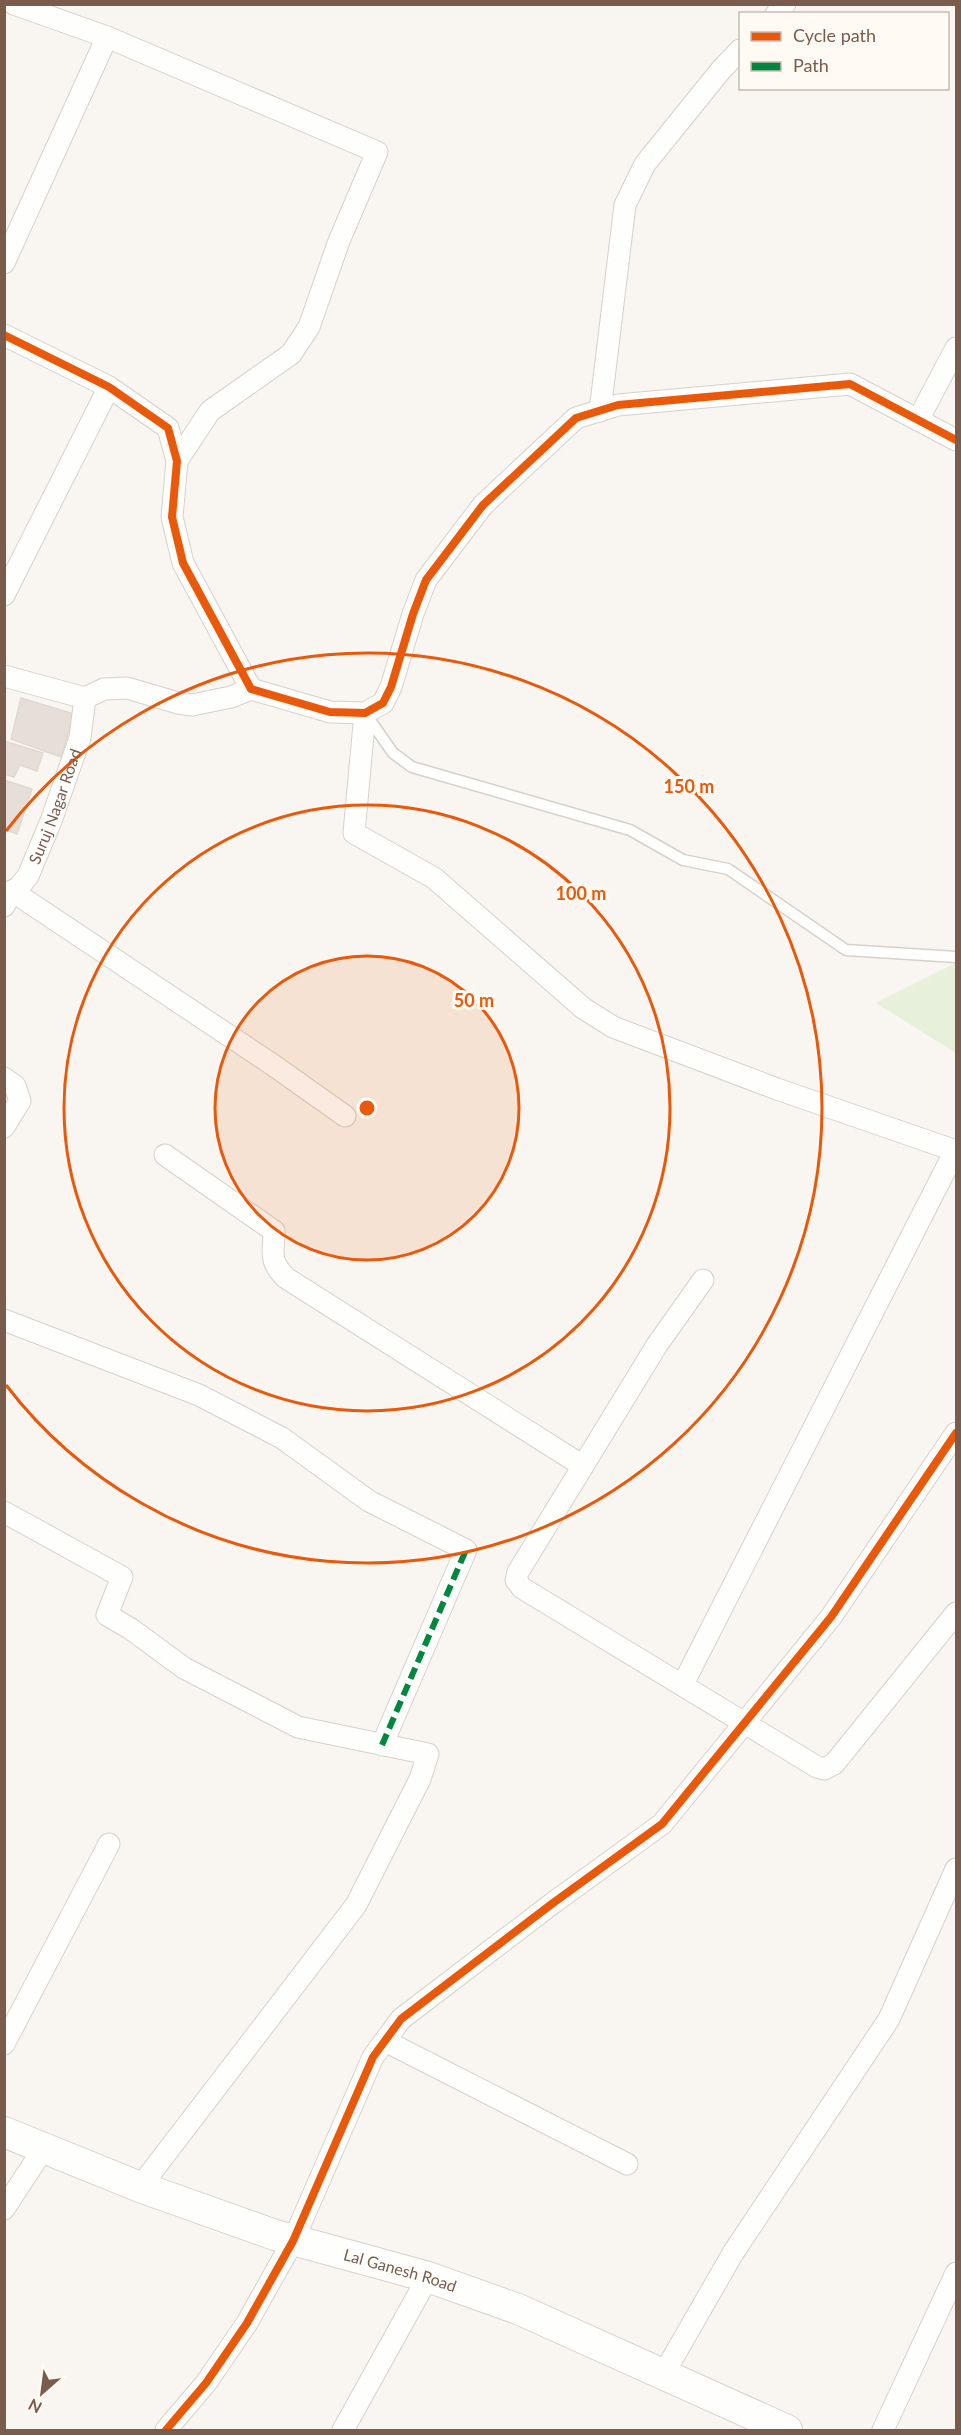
<svg xmlns="http://www.w3.org/2000/svg" width="961" height="2435" font-family="Lato,sans-serif">
<style>
.green{fill:#e7f0db}
.building{fill:#e6ded7;stroke:#e2d8d2;stroke-width:1.5}
.lines{fill:none;stroke-linecap:round;stroke-linejoin:round}
.lane-casing{stroke:#d7d1cb;stroke-width:13}
.street-casing{stroke:#d7d1cb;stroke-width:23}
.secondary-casing{stroke:#d9d2cb;stroke-width:32}
.lane{stroke:#fefefd;stroke-width:10}
.street{stroke:#fefefd;stroke-width:21}
.secondary{stroke:#fefefd;stroke-width:30}
.quiet{stroke:#00873e;stroke-width:6;stroke-dasharray:12 6;stroke-linecap:butt}
.cycleway-casing{stroke:#fffaf3;stroke-width:11}
.cycleway{stroke:#e8590c;stroke-width:8}
.ring{fill:none;stroke:#e8590c;stroke-width:3}
.labels{text-anchor:middle;stroke-width:6;stroke-linejoin:round;paint-order:stroke}
.street-label{font-size:16px;fill:#7a5c4d;stroke:#fffaf3}
.centre{fill:#e8590c;stroke:#fffaf3;stroke-width:3}
.ring-label{font-size:18px;text-anchor:middle;font-weight:bold;fill:#e8590c;stroke:#fffaf3;stroke-width:6;stroke-linejoin:round;paint-order:stroke}
</style>
<rect width="100%" height="100%" fill="#f9f5f0"/>
<path class="green" d="M 956,963 L 956,1053 L 876,1003 Z"/>
<path class="building" d="M 21,698 L 74,714 L 61,757 L 11,739 Z
M 4,741 L 43,753 L 37,771 L 20,765 L 14,777 L 4,774 Z
M 4,780 L 32,789 L 17,834 L 4,829 Z"/>
<g class="lines">
<defs>
<path id="lane" d="M 367,716 L 393,753 L 412,767 L 630,830 L 683,860 L 728,869 L 846,950 L 956,957"/>
<g id="street">
<path d="M 14,4 L 107,37 L 377,152 L 339,241 L 309,327 L 291,354 L 210,411 L 177,461"/>
<path d="M 776,14 L 785,4"/>
<path d="M 4,263 L 107,37"/>
<path d="M 4,335 L 109,387 L 168,428 L 177,461 L 172,517 L 183,563 L 251,689 L 330,712 L 365,713 L 383,703 L 391,687 L 413,614 L 426,580 L 483,505 L 576,418 L 618,405 L 850,384 L 956,440"/>
<path d="M 600,411 L 625,205 L 645,164 L 721,70 L 740,50"/>
<path d="M 918,420 L 956,348"/>
<path d="M 4,595 L 109,387"/>
<path d="M 4,676 L 85,698 L 104,689 L 127,688 L 178,703 L 192,705 L 231,697 L 251,689"/>
<path d="M 365,713 L 354,833 L 434,878 L 583,1008 L 613,1027 L 777,1089 L 956,1151"/>
<path d="M 12,891 L 273,1065 L 345,1116"/>
<path id="s1" d="M 4,906 L 12,891 L 19,887 L 28,876 L 51,821 L 80,738 L 85,698"/>
<path d="M 4,1078 L 15,1086 L 20,1101 L 4,1127"/>
<path d="M 165,1155 L 274,1231 C 274,1253 268,1260 286,1278 L 583,1466"/>
<path d="M 703,1280 L 657,1345 L 518,1572 L 516,1580 L 522,1588 L 817,1767 L 824,1769 L 834,1764 L 956,1613"/>
<path d="M 4,1320 L 199,1395 L 282,1438 L 369,1501 L 466,1550 L 382,1745"/>
<path d="M 4,1512 L 122,1577 L 107,1615 L 131,1629 L 184,1668 L 298,1727 L 428,1754 L 420,1779 L 356,1905 L 140,2187"/>
<path d="M 683,1684 L 955,1151"/>
<path d="M 385,2041 L 627,2164"/>
<path d="M 4,2044 L 109,1844"/>
<path d="M 4,2209 L 44,2148"/>
<path d="M 663,2375 L 733,2253 L 889,2019 L 956,1869"/>
<path d="M 166,2430 L 206,2383 L 247,2323 L 293,2241 L 373,2057 L 401,2019 L 553,1903 L 662,1824 L 831,1617 L 956,1433"/>
<path d="M 343,2430 L 428,2277"/>
<path d="M 883,2430 L 956,2273"/>
</g>
<g id="secondary">
<path id="s2" d="M 4,2132 L 140,2187 L 275,2235 L 428,2277 L 518,2309 L 787,2430"/>
</g>
</defs>
<use href="#lane" class="lane-casing"/>
<use href="#street" class="street-casing"/>
<use href="#secondary" class="secondary-casing"/>
<use href="#lane" class="lane"/>
<use href="#street" class="street"/>
<use href="#secondary" class="secondary"/>
<path class="quiet" d="M 382,1745 L 466,1550"/>
<defs>
<path id="cycleway" d="M 4,335 L 109,387 L 168,428 L 177,461 L 172,517 L 183,563 L 251,689 L 330,712 L 365,713 L 383,703 L 391,687 L 413,614 L 426,580 L 483,505 L 576,418 L 618,405 L 850,384 L 956,440
M 166,2430 L 206,2383 L 247,2323 L 293,2241 L 373,2057 L 401,2019 L 553,1903 L 662,1824 L 831,1617 L 956,1433"/>
</defs>
<use href="#cycleway" class="cycleway-casing"/>
<use href="#cycleway" class="cycleway"/>
</g>
<circle cx="367" cy="1108" r="152" fill="#e8590c" fill-opacity=".12"/>
<g class="ring">
<circle cx="367" cy="1108" r="152"/>
<circle cx="367" cy="1108" r="303"/>
<path d="M6 831A455 455 0 1 1 6 1385"/>
</g>
<g class="labels">
<g class="street-label">
<text dy="6" stroke="none"><textPath href="#s1" startOffset="114">Suruj Nagar Road</textPath></text>
<text dy="6" stroke="none"><textPath href="#s2" startOffset="420">Lal Ganesh Road</textPath></text>
</g>
</g>
<circle cx="367" cy="1108" r="9" class="centre"/>
<g class="ring-label">
<text x="689" y="793">150 m</text>
<text x="581" y="900">100 m</text>
<text x="474" y="1007">50 m</text>
</g>
<rect width="961" height="2435" fill="none" stroke="#7a5c4d" stroke-width="12"/>
<rect x="739" y="12" width="210" height="78" fill="#fffaf3" stroke="#cabbb1" stroke-width="1.5"/>
<rect x="751" y="32" width="30" height="9" fill="#e8590c" stroke="#cabbb1" stroke-width="1.5"/>
<text x="793" y="42" font-size="18" fill="#7a5c4d">Cycle path</text>
<rect x="751" y="62" width="30" height="9" fill="#00873e" stroke="#cabbb1" stroke-width="1.5"/>
<text x="793" y="72" font-size="18" fill="#7a5c4d">Path</text>
<g transform="translate(42 2393) rotate(208)" stroke="#fffaf3" stroke-width="4.5" paint-order="stroke">
<path d="M0-4.5L10 22L0 15L-10 22Z" fill="#7a5c4d"/>
<text y="-9" font-size="16" font-weight="bold" text-anchor="middle" fill="#7a5c4d">N</text>
</g>
</svg>
